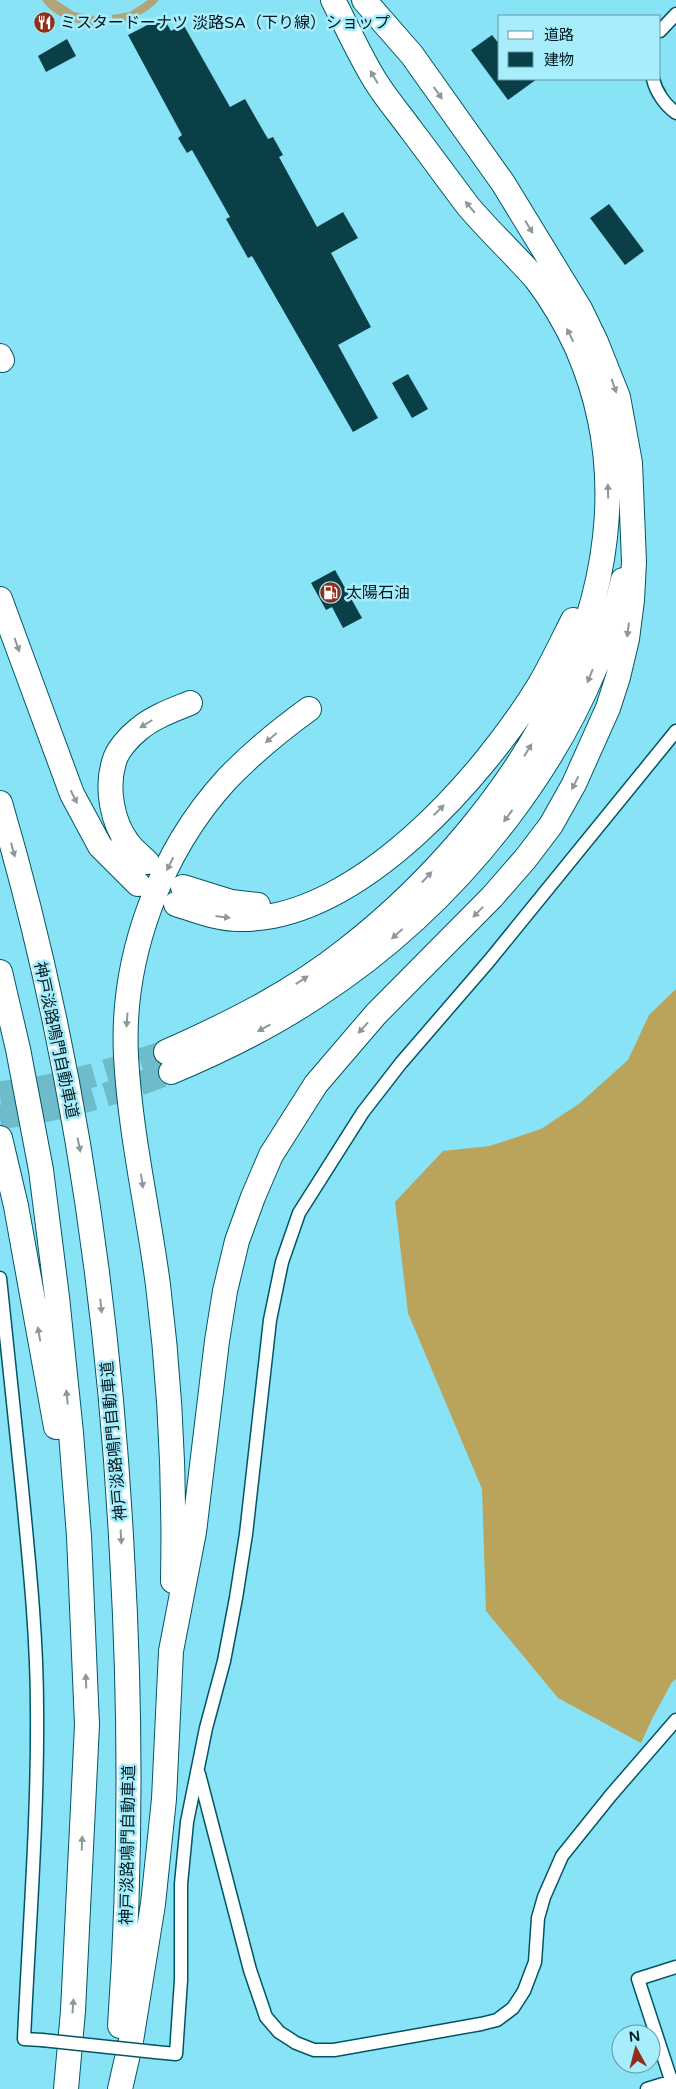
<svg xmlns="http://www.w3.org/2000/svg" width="676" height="2089" font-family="'Varela Round','Noto Sans JP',sans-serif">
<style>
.green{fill:#b1a479}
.forest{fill:#baa35b}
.building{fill:#0a3f48}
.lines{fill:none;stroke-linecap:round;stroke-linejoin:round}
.motorway-tunnel{stroke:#6dbbcb;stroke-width:24;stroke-dasharray:24 12;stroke-linecap:butt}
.minor-casing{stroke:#025664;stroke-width:15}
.motorway-casing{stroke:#025664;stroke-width:26}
.minor{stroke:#fff;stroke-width:12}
.motorway{stroke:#fff;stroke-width:24}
.minor-bridge-casing{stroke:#025664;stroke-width:15;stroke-linecap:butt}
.minor-bridge{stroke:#fff;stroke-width:12}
.oneway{fill:#8c989a}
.labels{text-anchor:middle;stroke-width:5;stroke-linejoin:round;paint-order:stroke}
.poi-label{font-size:16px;fill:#00191f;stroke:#a7edfc;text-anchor:start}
.street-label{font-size:16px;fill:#00191f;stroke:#a7edfc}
</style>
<rect width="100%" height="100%" fill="#88e3f6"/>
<path class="green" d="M 42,0 L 56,0 L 74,12 L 97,17 L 98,26 C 78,25 54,18 42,0 Z
M 148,0 L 159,0 C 147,14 130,20 113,25 L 112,15 L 130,12 Z"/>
<path class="forest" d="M 676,989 L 676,1679 L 672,1682 L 653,1717 L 641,1743 L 558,1698 L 486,1611 L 482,1489 L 408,1313 L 395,1202 L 443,1151 L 490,1146 L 541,1129 L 580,1103 L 628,1060 L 649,1015 Z"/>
<path class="building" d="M 163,17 L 171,31 L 183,24 L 230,107 L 245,99 L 268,139 L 273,137 L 283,155 L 279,157 L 317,227 L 343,212 L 358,238 L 331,253 L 371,327 L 338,345 L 378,418 L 353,432 L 252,256 L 248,258 L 226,219 L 230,217 L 192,150 L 187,153 L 178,138 L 182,135 L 128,35 Z
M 492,35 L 500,45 L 500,79 L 537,79 L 508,100 L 471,50 Z
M 67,39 L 76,56 L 46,72 L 38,56 Z
M 609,204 L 644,251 L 625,265 L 590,218 Z
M 408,374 L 428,409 L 412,418 L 392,383 Z
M 335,570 L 362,618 L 343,628 L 332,607 L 326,610 L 311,583 Z"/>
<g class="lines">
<path class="motorway-tunnel" d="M 0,1093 C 57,1089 112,1070 166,1052
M 0,1117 C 59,1111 116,1093 171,1072"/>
<defs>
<path id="minor" d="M 660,31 L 676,14
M 653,79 C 656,92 665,105 676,113
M 0,1278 C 7,1348 14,1418 22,1488 C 29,1561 37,1635 37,1709 C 38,1819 29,1929 24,2039 L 42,2040
M 199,1774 L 250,1970 L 266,2017 L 279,2032 L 296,2043 L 314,2050 L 334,2050 L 481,2024 L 497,2020 L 513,2008 L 524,1991 L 535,1962 L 538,1918 L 544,1897 L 562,1856 L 611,1795 L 676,1720
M 155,2052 L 176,2054 L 181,1980 L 181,1884 L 187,1822 L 206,1728 L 224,1661 L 236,1598 L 246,1534 L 270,1320 L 282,1262 L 299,1213 L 363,1112 L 401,1063 L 489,961 L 676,731
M 647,2089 L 676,2080
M 674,2089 L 638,1979 L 676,1967"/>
<path id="motorway" d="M 0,356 L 2,360
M 0,599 L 72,794 L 100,846 L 138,884
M 0,803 C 72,1047 109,1301 122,1555 C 131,1712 131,1870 120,2026
M 147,862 C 141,856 133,850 128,843 C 112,822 106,788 114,762 C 117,750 129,737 139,729 C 153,717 173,710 190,703
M 183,887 L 231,902 L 258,905
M 176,904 C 198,911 220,920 242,919 C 359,919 484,776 540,684 C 552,663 562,642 573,620
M 0,972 L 18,1049 L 41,1170 L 57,1297 L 71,1433 L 79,1536 L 87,1725 L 73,2011 L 66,2089
M 166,1052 C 229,1024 292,993 346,950 C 520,814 675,572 577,348 C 566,324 552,300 536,279 C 514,254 489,231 468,206 C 449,181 431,156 412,131 C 399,113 384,96 373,77 C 358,52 346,25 333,0
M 171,1072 C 221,1051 270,1027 315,997 C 458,904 585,748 623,580
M 0,1138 L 16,1206 L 56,1427
M 173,1581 C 175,1483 170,1382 158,1285 C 148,1209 130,1133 126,1056 C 121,957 160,852 227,779 C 252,753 280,730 309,709
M 120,2089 L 131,2041 L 153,1904 L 164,1799 L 171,1651 L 194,1532 L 217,1341 L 225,1291 L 237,1241 L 253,1197 L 271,1155 L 316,1084 L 376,1014 L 492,897 L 526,858 L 551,825 L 574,784 L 608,708 L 618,677 L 627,639 L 632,600 L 634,562 L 630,463 L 618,397 L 596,342 L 580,309 L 503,183 L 412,55 L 364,0"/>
</defs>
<use href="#minor" class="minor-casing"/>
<use href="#motorway" class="motorway-casing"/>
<use href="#minor" class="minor"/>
<use href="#motorway" class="motorway"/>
<defs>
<path id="minor-bridge" d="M 42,2040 L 155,2052"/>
</defs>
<use href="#minor-bridge" class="minor-bridge-casing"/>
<use href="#minor-bridge" class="minor-bridge"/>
</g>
<defs><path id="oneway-solid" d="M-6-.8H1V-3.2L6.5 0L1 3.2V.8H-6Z" transform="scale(1.25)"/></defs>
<g class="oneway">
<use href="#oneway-solid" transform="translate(374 77) rotate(-121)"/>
<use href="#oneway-solid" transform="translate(438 93) rotate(55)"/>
<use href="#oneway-solid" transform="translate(470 207) rotate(-130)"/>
<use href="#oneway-solid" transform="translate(529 227) rotate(59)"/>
<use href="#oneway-solid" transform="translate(570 335) rotate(-116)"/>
<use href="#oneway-solid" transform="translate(614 386) rotate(71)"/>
<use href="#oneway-solid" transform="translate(608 491) rotate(-91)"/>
<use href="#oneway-solid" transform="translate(628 630) rotate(97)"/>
<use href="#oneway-solid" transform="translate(17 645) rotate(70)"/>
<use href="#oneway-solid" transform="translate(590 676) rotate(112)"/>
<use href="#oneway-solid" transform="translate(146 724) rotate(148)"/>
<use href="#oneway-solid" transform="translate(271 738) rotate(139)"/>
<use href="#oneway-solid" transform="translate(528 750) rotate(-58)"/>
<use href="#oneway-solid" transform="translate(575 783) rotate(117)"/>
<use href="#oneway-solid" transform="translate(74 797) rotate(64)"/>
<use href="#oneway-solid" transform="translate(439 810) rotate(-44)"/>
<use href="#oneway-solid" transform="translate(508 816) rotate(126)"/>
<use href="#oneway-solid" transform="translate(13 850) rotate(75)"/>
<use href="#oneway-solid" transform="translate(170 864) rotate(116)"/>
<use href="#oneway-solid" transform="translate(427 877) rotate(-47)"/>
<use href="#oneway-solid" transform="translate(478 912) rotate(134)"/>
<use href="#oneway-solid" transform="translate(223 917) rotate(7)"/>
<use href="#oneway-solid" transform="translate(397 934) rotate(138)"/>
<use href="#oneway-solid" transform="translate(302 980) rotate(-33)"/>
<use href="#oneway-solid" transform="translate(127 1020) rotate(94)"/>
<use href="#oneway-solid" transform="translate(264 1028) rotate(151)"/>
<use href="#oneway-solid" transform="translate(363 1028) rotate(132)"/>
<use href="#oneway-solid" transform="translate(79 1145) rotate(79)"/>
<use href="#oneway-solid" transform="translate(142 1181) rotate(82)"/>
<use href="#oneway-solid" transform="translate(101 1306) rotate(84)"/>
<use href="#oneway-solid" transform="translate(39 1334) rotate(-100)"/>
<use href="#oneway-solid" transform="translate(67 1397) rotate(-96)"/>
<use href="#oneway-solid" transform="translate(121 1537) rotate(87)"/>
<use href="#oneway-solid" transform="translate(86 1681) rotate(-92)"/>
<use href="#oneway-solid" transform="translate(82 1843) rotate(-88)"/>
<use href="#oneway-solid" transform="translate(73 2006) rotate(-86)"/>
</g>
<defs>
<symbol id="restaurant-disc" viewBox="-11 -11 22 22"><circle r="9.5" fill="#952c18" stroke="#a7edfc"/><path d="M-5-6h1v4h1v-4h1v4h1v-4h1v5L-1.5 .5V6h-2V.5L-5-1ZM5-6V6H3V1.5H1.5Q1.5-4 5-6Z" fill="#fff"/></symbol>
<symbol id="fuel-disc" viewBox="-11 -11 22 22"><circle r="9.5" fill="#952c18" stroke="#a7edfc"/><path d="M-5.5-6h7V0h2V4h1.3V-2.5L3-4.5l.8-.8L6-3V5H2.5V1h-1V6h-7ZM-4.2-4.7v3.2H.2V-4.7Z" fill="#fff"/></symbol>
</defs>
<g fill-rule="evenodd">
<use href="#restaurant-disc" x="32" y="10" width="25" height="25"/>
<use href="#fuel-disc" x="318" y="580" width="25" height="25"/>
</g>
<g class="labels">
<g class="poi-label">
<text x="60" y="28">ミスタードーナツ 淡路SA（下り線）ショップ</text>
<text x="346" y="598">太陽石油</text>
</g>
<g class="street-label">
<text transform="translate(57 1040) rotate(78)" y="6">神戸淡路鳴門自動車道</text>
<text transform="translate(113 1441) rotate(-95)" y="6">神戸淡路鳴門自動車道</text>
<text transform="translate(127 1845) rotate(-89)" y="6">神戸淡路鳴門自動車道</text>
</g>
</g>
<rect x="498" y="15" width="162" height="65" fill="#a7edfc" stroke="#6498a4"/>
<rect x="508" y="31" width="25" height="8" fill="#ffffff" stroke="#6498a4"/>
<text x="544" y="40" font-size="15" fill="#00191f">道路</text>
<rect x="508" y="52" width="25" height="15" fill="#0a3f48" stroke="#6498a4"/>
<text x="544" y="65" font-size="15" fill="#00191f">建物</text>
<g transform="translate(636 2049) rotate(353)"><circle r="24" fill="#a7edfc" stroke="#6498a4"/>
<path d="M0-4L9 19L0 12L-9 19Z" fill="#952c18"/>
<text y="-8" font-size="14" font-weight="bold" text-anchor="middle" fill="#00191f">N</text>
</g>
</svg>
